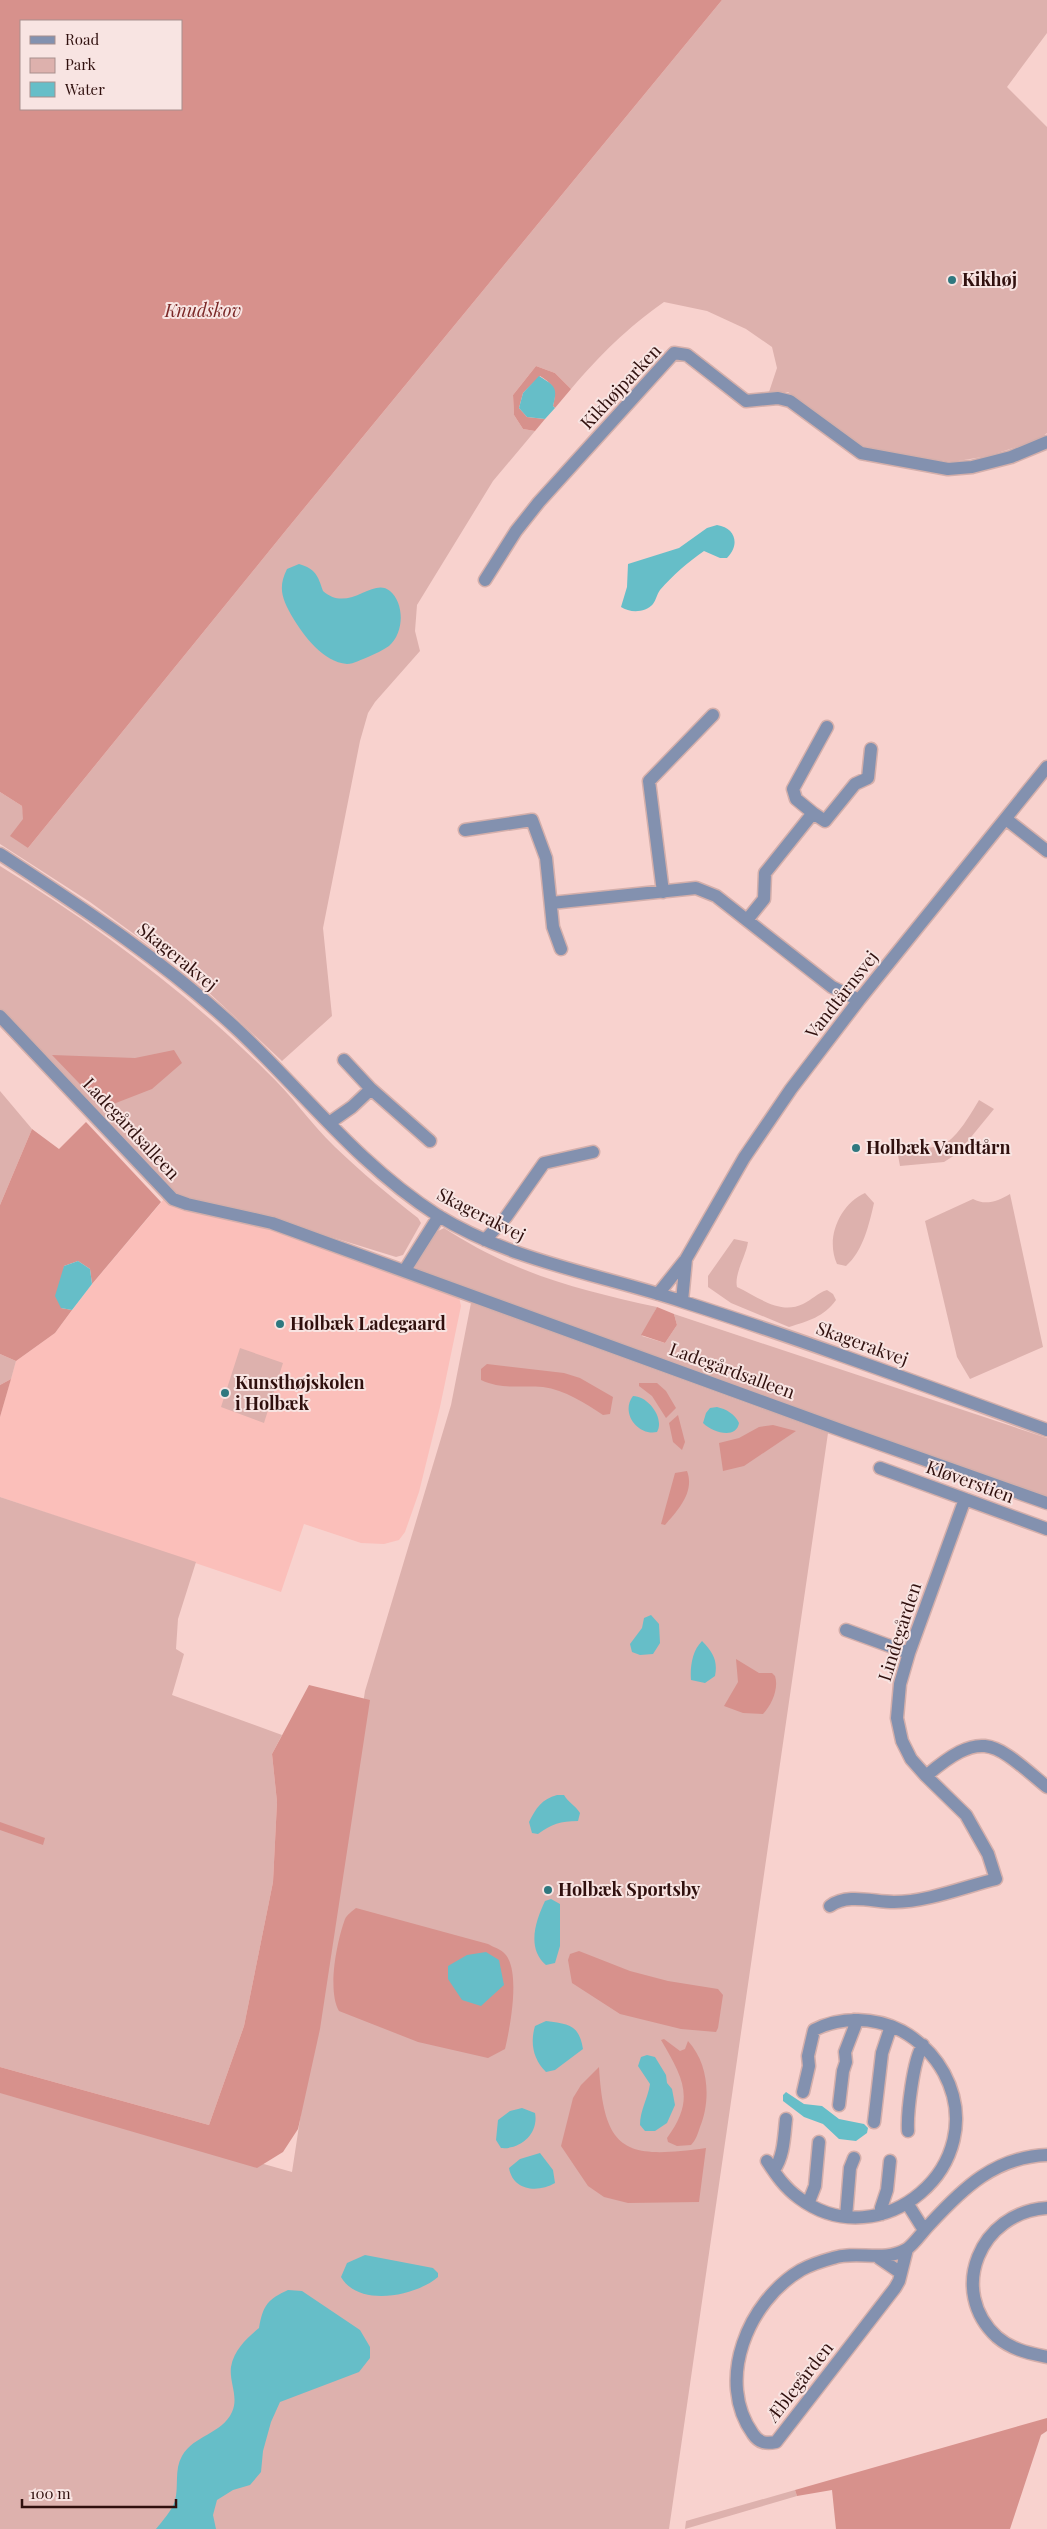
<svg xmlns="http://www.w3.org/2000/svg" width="1047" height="2529" font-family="'Playfair Display',serif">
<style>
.built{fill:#fbbfba}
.green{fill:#ddb1ad}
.forest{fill:#d7918c;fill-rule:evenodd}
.water{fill:#66bec8}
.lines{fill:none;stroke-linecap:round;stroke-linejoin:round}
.minor-casing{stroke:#d4afab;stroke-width:15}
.minor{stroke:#8391af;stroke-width:12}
.poi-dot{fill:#2f787f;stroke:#f8e4e2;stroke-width:2}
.labels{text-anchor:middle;stroke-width:4;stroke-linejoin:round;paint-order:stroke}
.poi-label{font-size:18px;font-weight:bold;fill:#30100e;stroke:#f8e4e2;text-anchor:start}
.park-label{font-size:18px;font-style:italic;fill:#7a2726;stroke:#f8e4e2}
.street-label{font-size:18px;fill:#30100e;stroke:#f8e4e2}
</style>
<rect width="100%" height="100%" fill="#f8d2ce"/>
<path class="built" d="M 164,1199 L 181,1207 L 272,1226 L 459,1297 L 461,1306 L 440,1407 L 419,1492 L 405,1532 L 399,1540 L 384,1544 L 361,1543 L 304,1524 L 281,1592 L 0,1497 L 0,1417 L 16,1361 L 55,1333 L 88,1289 Z"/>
<path class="green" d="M 722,0 L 1047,0 L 1047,33 L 1007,87 L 1047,127 L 1047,433 L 1038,440 L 988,456 L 952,462 L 878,451 L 855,443 L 788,392 L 769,392 L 777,368 L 772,347 L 746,329 L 707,311 L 664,302 C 626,329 601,354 571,389 L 555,373 L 536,366 L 513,395 L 514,415 L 523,429 L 535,431 L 493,481 L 417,605 L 415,631 L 420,651 L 375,702 L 368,713 L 360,741 L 323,928 L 332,1016 L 282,1061 L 189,974 L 90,902 L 0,844 L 0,792 L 22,806 L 28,848 L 287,529 Z
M 0,866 C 96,925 186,992 266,1071 C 291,1094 310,1123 335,1147 C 361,1172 390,1196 418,1218 L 421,1223 L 403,1255 L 396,1257 L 302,1228 L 187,1202 L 168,1189 L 0,1011 Z
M 0,1091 L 32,1129 L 0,1205 Z
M 979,1100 L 994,1109 L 958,1153 L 944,1162 L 900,1166 L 897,1150 C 912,1149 931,1150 945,1143 C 957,1138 972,1112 979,1100 Z
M 865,1193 L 874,1203 C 869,1225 863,1251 846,1266 L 837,1264 C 825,1238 840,1204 865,1193 Z
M 1010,1194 L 1043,1347 L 970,1379 L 957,1357 L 925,1221 L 973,1199 C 986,1206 998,1201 1010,1194 Z
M 444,1228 C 513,1273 578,1290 657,1307 L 642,1336 L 665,1343 L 677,1325 L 674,1314 L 1047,1438 L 1047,1499 L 414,1269 L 413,1265 L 432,1234 Z
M 734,1239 L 748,1242 C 746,1256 734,1274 737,1287 C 758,1297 780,1315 803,1304 C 812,1300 817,1293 827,1290 L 833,1294 L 836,1300 C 824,1317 808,1321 789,1327 L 731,1303 L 708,1287 L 708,1276 Z
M 471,1303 L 828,1433 L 669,2529 L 0,2529 L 0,2089 L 292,2172 L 365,1691 L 451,1405 Z
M 240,1348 L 283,1363 L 264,1423 L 221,1407 Z
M 0,1354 L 16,1361 L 11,1379 L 0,1385 Z
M 0,1497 L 196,1562 L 178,1619 L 176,1649 L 184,1654 L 172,1695 L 282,1735 L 272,1754 L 277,1802 L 273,1882 L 244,2026 L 209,2125 L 0,2067 Z
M 795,2490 L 797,2496 L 685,2529 L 686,2521 Z"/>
<path class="forest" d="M 0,0 L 722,0 L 287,529 L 28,848 L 10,836 L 23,819 L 22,806 L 0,792 ZM 21,21 L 181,21 L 181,109 L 21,109 Z
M 536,366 L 555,373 L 571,389 L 555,408 L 553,406 C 557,389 554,385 540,376 L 523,393 L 519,408 L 527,417 L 545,419 L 535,431 L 523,429 L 514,415 L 513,395 Z
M 174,1050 L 182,1063 L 152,1089 L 103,1108 L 52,1055 L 135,1058 Z
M 86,1122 L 161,1202 L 92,1284 L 90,1269 L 78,1261 L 64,1266 L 61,1308 L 72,1310 L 55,1333 L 16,1361 L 0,1354 L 0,1205 L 32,1129 L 59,1149 Z
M 657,1307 L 674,1314 L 677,1325 L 665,1343 L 641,1335 Z
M 487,1364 L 564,1373 L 580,1378 L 613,1397 L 610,1414 L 603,1415 C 585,1403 565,1390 543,1387 C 519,1385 503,1390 481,1380 L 481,1369 Z
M 11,1379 L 0,1417 L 0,1385 Z
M 639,1383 L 657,1383 L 666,1391 L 676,1408 L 666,1418 L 652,1396 L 639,1386 Z
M 678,1415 L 685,1442 L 682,1450 L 673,1442 L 669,1423 Z
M 773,1425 L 796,1431 L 744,1466 L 723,1471 L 719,1443 L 739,1438 L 759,1427 Z
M 687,1471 C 695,1492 678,1510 665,1525 L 661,1524 L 675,1473 Z
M 736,1659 L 759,1673 L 772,1673 L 775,1676 C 779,1688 772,1705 763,1714 L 743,1713 L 724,1706 L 738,1682 Z
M 309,1685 L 370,1700 L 320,2029 L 298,2129 L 283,2152 L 257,2168 L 0,2093 L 0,2067 L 209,2125 L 244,2026 L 273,1882 L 277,1802 L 272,1754 Z
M 0,1822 L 45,1838 L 43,1845 L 0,1830 Z
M 356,1908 L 488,1944 C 493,1947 501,1949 505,1954 C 521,1971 510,2028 505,2049 L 488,2058 L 418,2042 L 339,2011 C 327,1990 337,1941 345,1919 C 347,1915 352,1911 356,1908 Z
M 579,1951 L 630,1971 L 668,1981 L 718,1989 L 723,1995 L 718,2028 L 716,2032 L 681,2029 L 620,2014 L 572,1983 L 568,1960 L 570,1954 Z
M 664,2039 L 680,2051 L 685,2049 L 688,2041 C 709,2064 711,2100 700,2127 C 698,2133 696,2140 691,2145 L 677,2146 L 668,2142 L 667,2138 C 696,2099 683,2078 661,2040 Z
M 599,2067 C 604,2153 626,2159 706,2148 L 699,2202 L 628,2203 L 604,2197 L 588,2186 L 561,2146 L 573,2098 L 581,2085 Z
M 1047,2418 L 1047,2431 L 1041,2435 L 1010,2529 L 836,2529 L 832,2490 L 797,2496 L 795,2490 Z"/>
<path class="water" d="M 539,376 C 555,386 558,387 553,406 L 555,408 L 545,419 L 527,417 L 519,408 L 523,393 Z
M 717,525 C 736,528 740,545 727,558 L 720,558 L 704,551 C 688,562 673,575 660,590 C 657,594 656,600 653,604 C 645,613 630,613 621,607 L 627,587 L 628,564 L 679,548 L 707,528 Z
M 299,564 C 316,569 318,576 323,591 C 349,614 373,576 390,591 C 405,604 404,633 389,646 C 383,650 375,654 368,657 C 362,659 354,664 347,664 C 323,662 304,636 293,618 C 283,600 277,589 287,569 Z
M 78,1261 L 90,1269 L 92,1284 L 72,1310 L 61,1308 L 55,1296 L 64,1266 Z
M 633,1396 C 648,1396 665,1418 657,1432 C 638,1436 620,1413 633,1396 Z
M 717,1407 C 726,1409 735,1414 739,1423 C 736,1440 712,1432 703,1423 L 706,1413 L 710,1408 Z
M 651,1615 L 659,1624 L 660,1643 L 653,1654 L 640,1655 L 632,1652 L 630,1644 L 642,1628 L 644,1618 Z
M 702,1641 C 713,1652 718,1661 715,1676 L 705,1683 L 691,1680 C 690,1667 692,1651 702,1641 Z
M 557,1795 L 564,1795 C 568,1802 575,1805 580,1813 L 578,1821 C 560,1821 552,1824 538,1834 L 532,1833 L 529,1822 C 536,1808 542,1799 557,1795 Z
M 551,1899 L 560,1904 L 560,1946 L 555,1963 L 546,1965 C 526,1948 536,1920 545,1901 Z
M 486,1952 L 499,1960 L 504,1985 L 481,2006 L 462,2000 L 448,1979 L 448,1966 L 467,1955 Z
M 546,2021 C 568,2024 579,2024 583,2049 L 555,2070 L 546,2072 C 533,2059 530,2043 535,2026 Z
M 647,2055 L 655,2057 L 666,2075 L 667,2083 L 672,2089 L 675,2105 L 667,2123 L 655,2131 L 645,2131 L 640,2125 C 640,2110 648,2098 650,2084 L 638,2066 L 641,2057 Z
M 786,2092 L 804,2104 L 822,2106 L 839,2119 L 864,2124 L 868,2128 L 867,2133 L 856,2141 L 839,2139 L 823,2124 L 804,2117 L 783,2101 L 783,2095 Z
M 522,2108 L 535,2113 C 539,2133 521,2150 501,2148 L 496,2140 L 498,2120 L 510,2111 Z
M 540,2153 L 553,2170 L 555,2183 C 538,2193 513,2191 509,2168 L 520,2159 Z
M 365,2255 L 433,2268 L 438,2273 L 438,2277 C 416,2296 359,2308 341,2277 L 347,2263 Z
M 288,2290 L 302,2291 L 360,2330 L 370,2347 L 370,2358 L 359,2372 L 280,2402 L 271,2422 L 263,2451 L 261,2472 L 250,2485 L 233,2490 L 217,2500 L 213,2515 L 216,2529 L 156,2529 C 163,2520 171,2512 175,2501 C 179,2486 174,2470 182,2456 C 194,2435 222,2434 232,2412 C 239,2397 229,2382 231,2367 C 234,2350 247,2338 259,2328 C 263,2305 268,2299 288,2290 Z"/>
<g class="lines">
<defs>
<path id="minor" d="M 485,580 L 516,531 L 539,502 L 674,353 L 687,355 L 746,401 L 778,398 L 790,401 L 861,453 L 948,469 L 972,467 L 1011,457 L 1047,442
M 813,813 L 796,799 L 793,789 L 827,727
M 1006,819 L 1047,851
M 465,830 L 532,820 L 546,858 L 553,927 L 561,949
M 0,854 C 84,909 167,963 240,1032 C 305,1094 360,1166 437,1215 C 513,1262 600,1274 684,1302 C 806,1341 926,1386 1047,1430
M 663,892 L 649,781 L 713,715
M 551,903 L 696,888 L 716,896 L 832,987 L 859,1000
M 747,920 L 764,899 L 765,873 L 813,813 L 825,821 L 855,784 L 868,778 L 871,749
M 0,1016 L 173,1199 L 187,1204 L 272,1223 L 846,1432 L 1047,1503
M 344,1060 L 371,1089 L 430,1141
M 329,1123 L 352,1107 L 371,1089
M 485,1240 L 506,1217 L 544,1163 L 593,1152
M 405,1270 L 439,1216
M 658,1294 L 686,1259 L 744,1158 L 791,1089 L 859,1000 L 1047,767
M 682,1301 L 686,1259
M 880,1468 L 1047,1529
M 846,1630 L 909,1653
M 926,1776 C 984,1727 994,1743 1047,1787
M 830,1906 C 848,1893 873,1902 894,1902 C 927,1902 964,1887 996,1879 L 988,1854 L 966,1815 L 926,1776 L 911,1759 L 902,1741 L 897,1718 L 900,1684 L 909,1653 L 965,1499
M 839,2105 L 843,2071 L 846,2062 L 845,2052 L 855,2026 L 854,2020
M 874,2122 L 882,2053 L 891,2026
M 908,2131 C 907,2114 913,2059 923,2045
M 767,2161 C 776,2175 785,2188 799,2198 C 881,2259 993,2165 944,2073 C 934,2055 920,2041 902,2031 C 875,2017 841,2016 814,2030 L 808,2056 L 809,2066 L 803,2092
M 774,2170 C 784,2156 784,2137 786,2119
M 907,2203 L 924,2230
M 808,2204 L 815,2186 L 819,2142
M 1047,2208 C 980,2212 947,2291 997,2337 C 1012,2350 1029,2353 1047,2357
M 882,2214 L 881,2208 L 887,2190 L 890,2161
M 846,2217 L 850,2168 L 854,2158
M 907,2249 L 899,2281 L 895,2288 L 776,2442 C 766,2444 759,2443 753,2434 C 715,2381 748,2301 801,2270 C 810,2265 822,2261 833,2258 C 858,2250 883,2263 907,2249 C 915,2243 923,2231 930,2224 C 963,2188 995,2157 1047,2155
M 879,2258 L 901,2273"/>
</defs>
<use href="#minor" class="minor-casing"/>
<use href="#minor" class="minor"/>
</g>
<g class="poi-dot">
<circle cx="952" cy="280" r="5"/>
<circle cx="856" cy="1148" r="5"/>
<circle cx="280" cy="1324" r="5"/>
<circle cx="225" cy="1393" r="5"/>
<circle cx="548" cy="1890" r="5"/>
</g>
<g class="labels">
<g class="poi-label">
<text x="962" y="286">Kikhøj</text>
<text x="866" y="1154">Holbæk Vandtårn</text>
<text x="290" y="1330">Holbæk Ladegaard</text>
<text x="235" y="1389">Kunsthøjskolen<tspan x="235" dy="21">i Holbæk</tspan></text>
<text x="558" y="1896">Holbæk Sportsby</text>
</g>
<g class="park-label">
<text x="203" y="317">Knudskov</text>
</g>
<g class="street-label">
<text transform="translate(621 387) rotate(-47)" y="6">Kikhøjparken</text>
<text transform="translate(177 957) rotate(39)" y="6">Skagerakvej</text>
<text transform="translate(842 995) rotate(-52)" y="6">Vandtårnsvej</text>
<text transform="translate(131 1129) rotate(47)" y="6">Ladegårdsalleen</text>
<text transform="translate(481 1215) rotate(27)" y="6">Skagerakvej</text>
<text transform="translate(862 1344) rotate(20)" y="6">Skagerakvej</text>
<text transform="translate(732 1371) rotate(20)" y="6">Ladegårdsalleen</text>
<text transform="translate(970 1482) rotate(20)" y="6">Kløverstien</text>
<text transform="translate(900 1632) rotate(-72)" y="6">Lindegården</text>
<text transform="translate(800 2382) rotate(-52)" y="6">Æblegården</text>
</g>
</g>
<rect x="20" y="20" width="162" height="90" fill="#f8e4e2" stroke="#a88f8d"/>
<rect x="30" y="36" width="25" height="8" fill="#8391af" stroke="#a88f8d"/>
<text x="65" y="45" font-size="15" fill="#30100e">Road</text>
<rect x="30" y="58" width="25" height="15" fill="#ddb1ad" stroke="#a88f8d"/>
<text x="65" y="70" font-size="15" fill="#30100e">Park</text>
<rect x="30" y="82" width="25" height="15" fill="#66bec8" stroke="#a88f8d"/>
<text x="65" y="95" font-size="15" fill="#30100e">Water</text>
<path d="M22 2499v8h154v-8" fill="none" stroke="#30100e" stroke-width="2.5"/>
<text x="30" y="2499" font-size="15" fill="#30100e" stroke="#f8e4e2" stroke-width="4" paint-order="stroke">100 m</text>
</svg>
